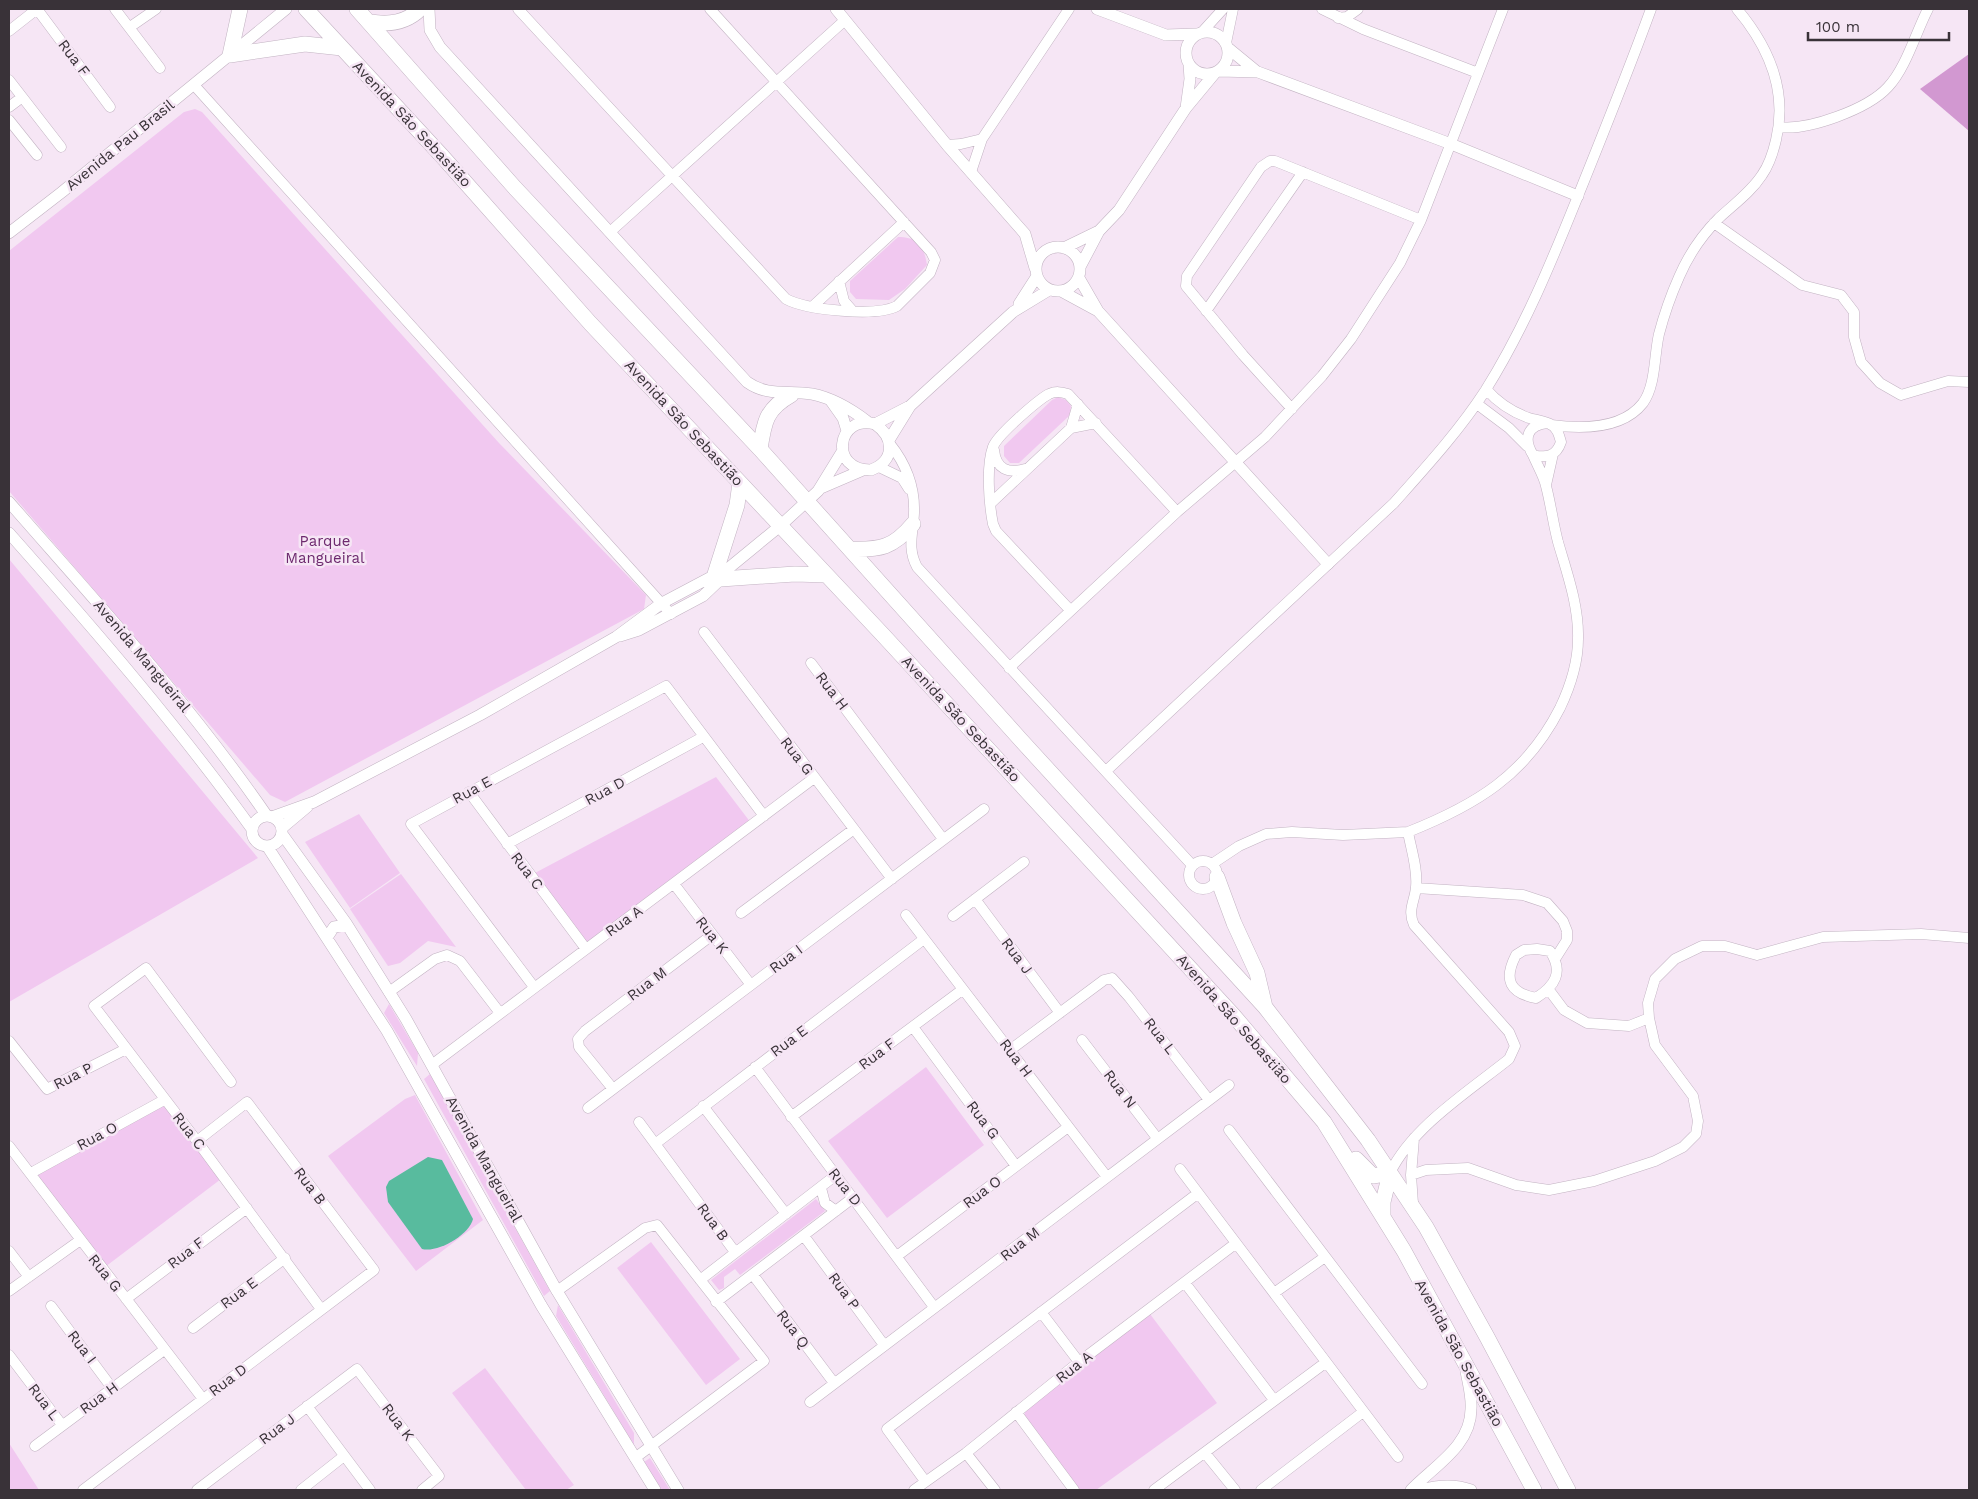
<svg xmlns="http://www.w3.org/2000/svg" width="1978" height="1499" font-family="'Work Sans',sans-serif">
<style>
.green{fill:#f1c8f0}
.forest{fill:#d298d1}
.water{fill:#58bb9e}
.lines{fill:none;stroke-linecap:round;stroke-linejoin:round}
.minor-casing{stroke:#c2b3c2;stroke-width:11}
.tertiary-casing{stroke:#c2b3c2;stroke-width:12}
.primary-casing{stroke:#c2b3c2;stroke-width:16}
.minor{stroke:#fff;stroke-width:10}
.tertiary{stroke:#fff;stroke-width:11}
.primary{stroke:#fff;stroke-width:15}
.labels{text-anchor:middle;stroke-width:5;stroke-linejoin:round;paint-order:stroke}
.street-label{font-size:15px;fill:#393238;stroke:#f6e6f5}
.park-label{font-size:15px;fill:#6d296e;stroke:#f6e6f5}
</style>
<rect width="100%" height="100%" fill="#f6e6f5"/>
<path class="green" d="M 195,109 L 202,112 L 499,443 L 646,595 L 644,609 L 285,802 L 270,795 L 9,491 L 9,251 L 184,112 Z
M 898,237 C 918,237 924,246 927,265 L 905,289 L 889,300 L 856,299 L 850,292 L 850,281 Z
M 1058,397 L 1066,400 L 1071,406 L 1070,415 L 1019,463 L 1010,463 L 1004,456 L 1004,446 L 1052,400 Z
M 9,559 L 258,858 L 9,1002 Z
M 716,777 L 751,823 L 592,942 L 584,941 L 533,874 Z
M 359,814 L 400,873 L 350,908 L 305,842 Z
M 401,874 L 456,947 L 428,941 L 400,963 L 388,966 L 350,909 Z
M 389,1004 L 418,1053 L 417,1066 L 384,1013 Z
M 926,1067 L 984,1145 L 887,1218 L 828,1141 Z
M 430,1074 L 550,1291 L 544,1296 L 424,1079 Z
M 415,1095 L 483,1220 L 416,1271 L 328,1156 L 405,1099 Z
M 159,1105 L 167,1107 L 221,1179 L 105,1267 L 37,1178 L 39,1170 Z
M 816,1199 L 825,1211 L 740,1275 L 735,1269 L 724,1277 L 724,1288 L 719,1290 L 711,1280 Z
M 651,1242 L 740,1359 L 706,1385 L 617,1268 Z
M 558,1305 L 634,1433 L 634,1445 L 556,1316 Z
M 1150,1314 L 1217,1403 L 1096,1490 L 1079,1490 L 1024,1418 L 1026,1407 Z
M 485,1368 L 574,1485 L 566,1490 L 526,1490 L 452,1393 Z
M 9,1443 L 39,1490 L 9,1490 Z
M 650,1458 L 670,1490 L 662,1490 L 644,1462 Z"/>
<path class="forest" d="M 1969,54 L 1969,131 L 1920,89 Z"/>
<path class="water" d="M 428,1157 L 442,1160 L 473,1219 C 469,1235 438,1253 422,1249 L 388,1202 L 386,1187 L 389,1181 Z"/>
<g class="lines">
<defs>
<path id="minor" d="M 37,9 L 110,107
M 115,9 L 160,68
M 518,9 L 786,299 C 806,310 877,317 897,306 L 930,273 L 935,260 L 931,252 L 710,9
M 1322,9 L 1363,29 L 1478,73
M 1338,18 L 1347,17 L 1358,9
M 130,27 L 156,9
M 9,31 L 37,9
M 1203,31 L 1223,9
M 1226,43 L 1233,9
M 9,80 L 61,147
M 194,85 L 671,614
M 9,107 L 21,98
M 9,120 L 37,155
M 1779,127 C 1808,131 1868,109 1888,87 C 1906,68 1916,32 1928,9
M 947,145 L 961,144 L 982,139
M 971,172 L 982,139 L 1069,9
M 1714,223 L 1802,285 L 1841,295 L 1854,312 L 1854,337 L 1861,362 L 1880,383 L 1901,395 L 1948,381 L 1969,382
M 610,232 L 844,21
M 839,281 L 844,301 L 851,309
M 812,307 L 904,222
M 1206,311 L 1303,172
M 1486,389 C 1498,403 1512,412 1529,418 C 1536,420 1546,421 1552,425 C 1558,430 1559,435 1561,442 C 1556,457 1546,458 1533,455 C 1523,439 1527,425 1547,423
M 1477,404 L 1509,428 L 1527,446
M 1292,409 L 1243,355 L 1186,286 L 1187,276 L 1261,167 L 1270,161 L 1275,161 L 1421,220
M 1551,425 C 1581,429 1622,430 1643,403 C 1656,385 1654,355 1659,334 C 1664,315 1671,295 1679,277 C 1688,256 1703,234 1719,218 C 1734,204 1751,192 1762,175 C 1769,165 1773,153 1776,140 C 1788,90 1769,47 1737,9
M 1071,428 L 1078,404
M 890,444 C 906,464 915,488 914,513 C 913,534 907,548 917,567 L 1192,865
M 994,450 C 996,469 1008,474 1025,469
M 879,467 L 902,478 L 909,489
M 1546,485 L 1553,454
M 991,503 L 1071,428 L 1096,423
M 1070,610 L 996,531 L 993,524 C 989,504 986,466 993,447 C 997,435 1038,400 1049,394 C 1056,391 1061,392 1068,394 L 1177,512
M 704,632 L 892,879
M 811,663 L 943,839
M 1009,668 L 1177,512 L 1265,437 L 1322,376 L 1351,339 L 1400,263 L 1421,220 L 1503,9
M 1106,771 L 1394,503 C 1426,467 1459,431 1485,391 C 1524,329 1551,263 1578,196 C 1603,134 1628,72 1651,9
M 469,792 L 586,949
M 507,844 L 703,737
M1189 875a14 14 0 1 1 28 0a14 14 0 1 1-28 0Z
M 1212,864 L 1239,846 L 1266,834 L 1292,832 L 1343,835 L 1408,832
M 674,884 L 751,985
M 1416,888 L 1523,895 L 1547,903 L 1563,921 L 1567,931 L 1567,940 L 1555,959
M 975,899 L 1060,1013
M 741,913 L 854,829
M 906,915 L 1107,1177
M 953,916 L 1024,862
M 1537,949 L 1550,951 C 1564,972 1555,986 1536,998 C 1510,993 1503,980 1516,955 L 1524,950 Z
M 534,987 L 411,824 L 666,686 L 764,816
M 1549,990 L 1564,1010 L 1587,1023 L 1629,1026 L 1649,1018
M 389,992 L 435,959 L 447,955 L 460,961 L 500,1013
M 913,1027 L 1016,1166
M 1082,1040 L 1157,1138
M 9,1041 L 47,1089 L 126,1049
M 1010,1050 L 1104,980 L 1112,978 L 1129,997 L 1209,1100
M 433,1064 L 814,778
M 755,1067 L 934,1307
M 231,1082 L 146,968 L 94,1006 L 197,1141 L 321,1309
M 613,1089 L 579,1047 L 578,1039 L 585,1031 L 712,935
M 703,1106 L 786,1214
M 588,1108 L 984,809
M 791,1117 L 962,990
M 639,1122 L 735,1252
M 1229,1130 L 1422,1384
M 655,1144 L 924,939
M 9,1146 L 203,1399
M 1180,1169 L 1398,1457
M 31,1173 L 164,1100
M 1390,1173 C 1412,1127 1469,1091 1509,1059 L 1515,1046 L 1509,1032 L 1414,925 C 1407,910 1415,901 1416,887 C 1418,869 1411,849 1408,832 C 1476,805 1526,775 1560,708 C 1570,687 1578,662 1578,639 C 1579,606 1567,573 1558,542 C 1553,523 1551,505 1546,486 C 1544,476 1537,465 1533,455
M 1411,1175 L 1426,1170 L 1468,1168 L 1516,1185 L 1549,1190 L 1594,1181 L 1655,1161 L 1683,1147 L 1696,1134 L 1698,1121 L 1693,1096 L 1655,1045 L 1649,1018 L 1648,1003 L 1655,979 L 1675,959 L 1702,946 L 1725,946 L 1757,955 L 1823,937 L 1921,934 L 1969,938
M 821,1188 L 825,1203 L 836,1211
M 1413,1204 L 1411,1175 L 1414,1138
M 804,1236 L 884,1345
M 9,1251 L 29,1277
M 897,1256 L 1068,1127
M 753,1275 L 834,1383
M 700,1280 L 836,1175
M 1185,1283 L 1274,1400
M 9,1291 L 79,1241
M 557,1291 L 645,1228 L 657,1225 L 764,1361 L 635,1458
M 1274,1293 L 1325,1257
M 126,1299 L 247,1208
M 716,1302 L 854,1197
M 51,1306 L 112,1388
M 1041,1312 L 1079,1362
M 193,1328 L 285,1258
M 9,1355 L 62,1425
M 810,1402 L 1229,1085
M 307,1406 L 370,1490
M 1016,1412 L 1074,1490
M 35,1446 L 164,1350
M 966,1453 L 995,1490
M 1205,1453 L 1235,1490
M 925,1481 L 887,1429 L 1197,1194
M 83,1490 L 374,1270 L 247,1102 L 197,1141
M 197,1490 L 357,1369 L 439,1476 L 422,1490
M 301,1490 L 344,1456
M 914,1490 L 966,1453 L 1079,1362 L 1235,1244
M 1154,1490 L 1325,1363
M 1261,1490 L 1363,1412"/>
<path id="tertiary" d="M 429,9 L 430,30 L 440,47 L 747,382 C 768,397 788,390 812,394 C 833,398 851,409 868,422
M 836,9 L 947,145 L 1025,234 L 1035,268
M 1097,9 L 1166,35 L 1196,34
M1186 53a21 21 0 1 1 42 0a21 21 0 1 1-42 0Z
M 1228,48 L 1256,71
M 1219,71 L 1258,72 L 1451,144 L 1578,196
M 1186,108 L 1190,79 L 1189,64
M 9,233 L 62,192 L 286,9
M1036 269a22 22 0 1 1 44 0a22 22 0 1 1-44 0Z
M 1064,248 L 1099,231
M 1080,267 L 1099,231 L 1119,210 L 1186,108 L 1215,73
M 1079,278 L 1098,311 L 1328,564
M 1061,291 L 1096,310
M 1019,304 L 1037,276
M 831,401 L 843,418 L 847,431
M 875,424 C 895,438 895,461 871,470 C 829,471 836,414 875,424 L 908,407
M 889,440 L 910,406 L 1013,312 L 1049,290
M 821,488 L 863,470
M 9,502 C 98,604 190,704 267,816
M 9,533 C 94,629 177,725 252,829
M 620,636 L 639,630 L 703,596 L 723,577 L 730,567 L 780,526 L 818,491 L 842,452
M252 831a15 15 0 1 1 30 0a15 15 0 1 1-30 0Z
M 272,817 L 314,802 L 480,715 L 616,637 L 662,603 L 730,567
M 282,828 L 307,807
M 282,834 L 346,923 L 406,1019 L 557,1291 L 678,1490
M 267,846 L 387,1031 L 541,1305 L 655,1490
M 328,936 L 334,927 L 347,925
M 1411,1490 C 1434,1466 1471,1446 1471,1409 C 1472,1396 1468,1383 1466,1371
M 1422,1490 C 1439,1485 1454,1484 1471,1490"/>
<path id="primary" d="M 240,9 L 230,55 L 305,44 L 342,48
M 306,9 L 442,156 L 590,323 L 883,635 L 1234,1016 L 1324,1122 L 1404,1251 L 1534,1490
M 357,9 L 515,188 L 760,449 L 1020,739 L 1265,1007 L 1368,1140 L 1426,1227 L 1487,1337 L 1568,1490
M 370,22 C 389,25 406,23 420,9
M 760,449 C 764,422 766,409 791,395
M 850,549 C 880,550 893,548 913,524
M 715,574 L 737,505 L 740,483
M 721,579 L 795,574 L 826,575
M 1217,877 L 1234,923 L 1257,973 L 1265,1007
M 1356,1159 L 1373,1176 L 1390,1173
M 1383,1217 L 1383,1202 L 1390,1173"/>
</defs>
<use href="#minor" class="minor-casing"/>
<use href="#tertiary" class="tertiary-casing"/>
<use href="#primary" class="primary-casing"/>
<use href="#minor" class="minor"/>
<use href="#tertiary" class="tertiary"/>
<use href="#primary" class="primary"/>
</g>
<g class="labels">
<g class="street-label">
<text transform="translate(74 58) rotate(53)" y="5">Rua F</text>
<text transform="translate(412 124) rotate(47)" y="5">Avenida São Sebastião</text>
<text transform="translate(120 145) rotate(-39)" y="5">Avenida Pau Brasil</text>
<text transform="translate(684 423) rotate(47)" y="5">Avenida São Sebastião</text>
<text transform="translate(142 656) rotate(50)" y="5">Avenida Mangueiral</text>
<text transform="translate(832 691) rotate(53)" y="5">Rua H</text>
<text transform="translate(961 719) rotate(47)" y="5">Avenida São Sebastião</text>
<text transform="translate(797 756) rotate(52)" y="5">Rua G</text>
<text transform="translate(472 790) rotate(-28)" y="5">Rua E</text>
<text transform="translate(605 791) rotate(-28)" y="5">Rua D</text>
<text transform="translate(527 871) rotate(53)" y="5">Rua C</text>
<text transform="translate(624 921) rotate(-36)" y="5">Rua A</text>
<text transform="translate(712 935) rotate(52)" y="5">Rua K</text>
<text transform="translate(1017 956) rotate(53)" y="5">Rua J</text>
<text transform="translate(786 959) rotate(-37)" y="5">Rua I</text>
<text transform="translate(647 984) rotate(-37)" y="5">Rua M</text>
<text transform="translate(1234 1019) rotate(49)" y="5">Avenida São Sebastião</text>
<text transform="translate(1160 1036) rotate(52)" y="5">Rua L</text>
<text transform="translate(789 1041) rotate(-37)" y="5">Rua E</text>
<text transform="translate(877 1054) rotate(-37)" y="5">Rua F</text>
<text transform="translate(1016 1058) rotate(53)" y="5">Rua H</text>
<text transform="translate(73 1076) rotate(-27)" y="5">Rua P</text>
<text transform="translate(1120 1089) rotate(53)" y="5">Rua N</text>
<text transform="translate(983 1120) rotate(53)" y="5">Rua G</text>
<text transform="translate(189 1131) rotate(52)" y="5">Rua C</text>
<text transform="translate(97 1136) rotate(-28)" y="5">Rua O</text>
<text transform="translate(484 1159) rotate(61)" y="5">Avenida Mangueiral</text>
<text transform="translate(310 1186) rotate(53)" y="5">Rua B</text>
<text transform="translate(845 1187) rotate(52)" y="5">Rua D</text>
<text transform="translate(982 1192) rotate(-37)" y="5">Rua O</text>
<text transform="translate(713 1222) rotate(54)" y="5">Rua B</text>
<text transform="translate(1020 1244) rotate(-38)" y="5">Rua M</text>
<text transform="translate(186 1253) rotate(-37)" y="5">Rua F</text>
<text transform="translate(105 1273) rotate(51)" y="5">Rua G</text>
<text transform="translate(844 1291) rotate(54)" y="5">Rua P</text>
<text transform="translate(239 1293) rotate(-37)" y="5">Rua E</text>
<text transform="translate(793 1329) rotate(53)" y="5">Rua Q</text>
<text transform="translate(82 1347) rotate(53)" y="5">Rua I</text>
<text transform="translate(1459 1353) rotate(61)" y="5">Avenida São Sebastião</text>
<text transform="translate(1074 1367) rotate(-38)" y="5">Rua A</text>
<text transform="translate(228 1380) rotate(-37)" y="5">Rua D</text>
<text transform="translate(99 1398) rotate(-36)" y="5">Rua H</text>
<text transform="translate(44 1402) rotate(53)" y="5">Rua L</text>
<text transform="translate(398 1422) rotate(53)" y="5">Rua K</text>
<text transform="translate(277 1429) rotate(-37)" y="5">Rua J</text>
</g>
<g class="park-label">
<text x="325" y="546">Parque<tspan x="325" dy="17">Mangueiral</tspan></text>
</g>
</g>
<rect width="1978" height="1499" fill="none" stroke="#393238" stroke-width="20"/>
<path d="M1808 32v8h141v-8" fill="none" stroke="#393238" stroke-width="2.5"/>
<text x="1816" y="32" font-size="15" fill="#393238" stroke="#f6e6f5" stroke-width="4" paint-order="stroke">100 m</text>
</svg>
